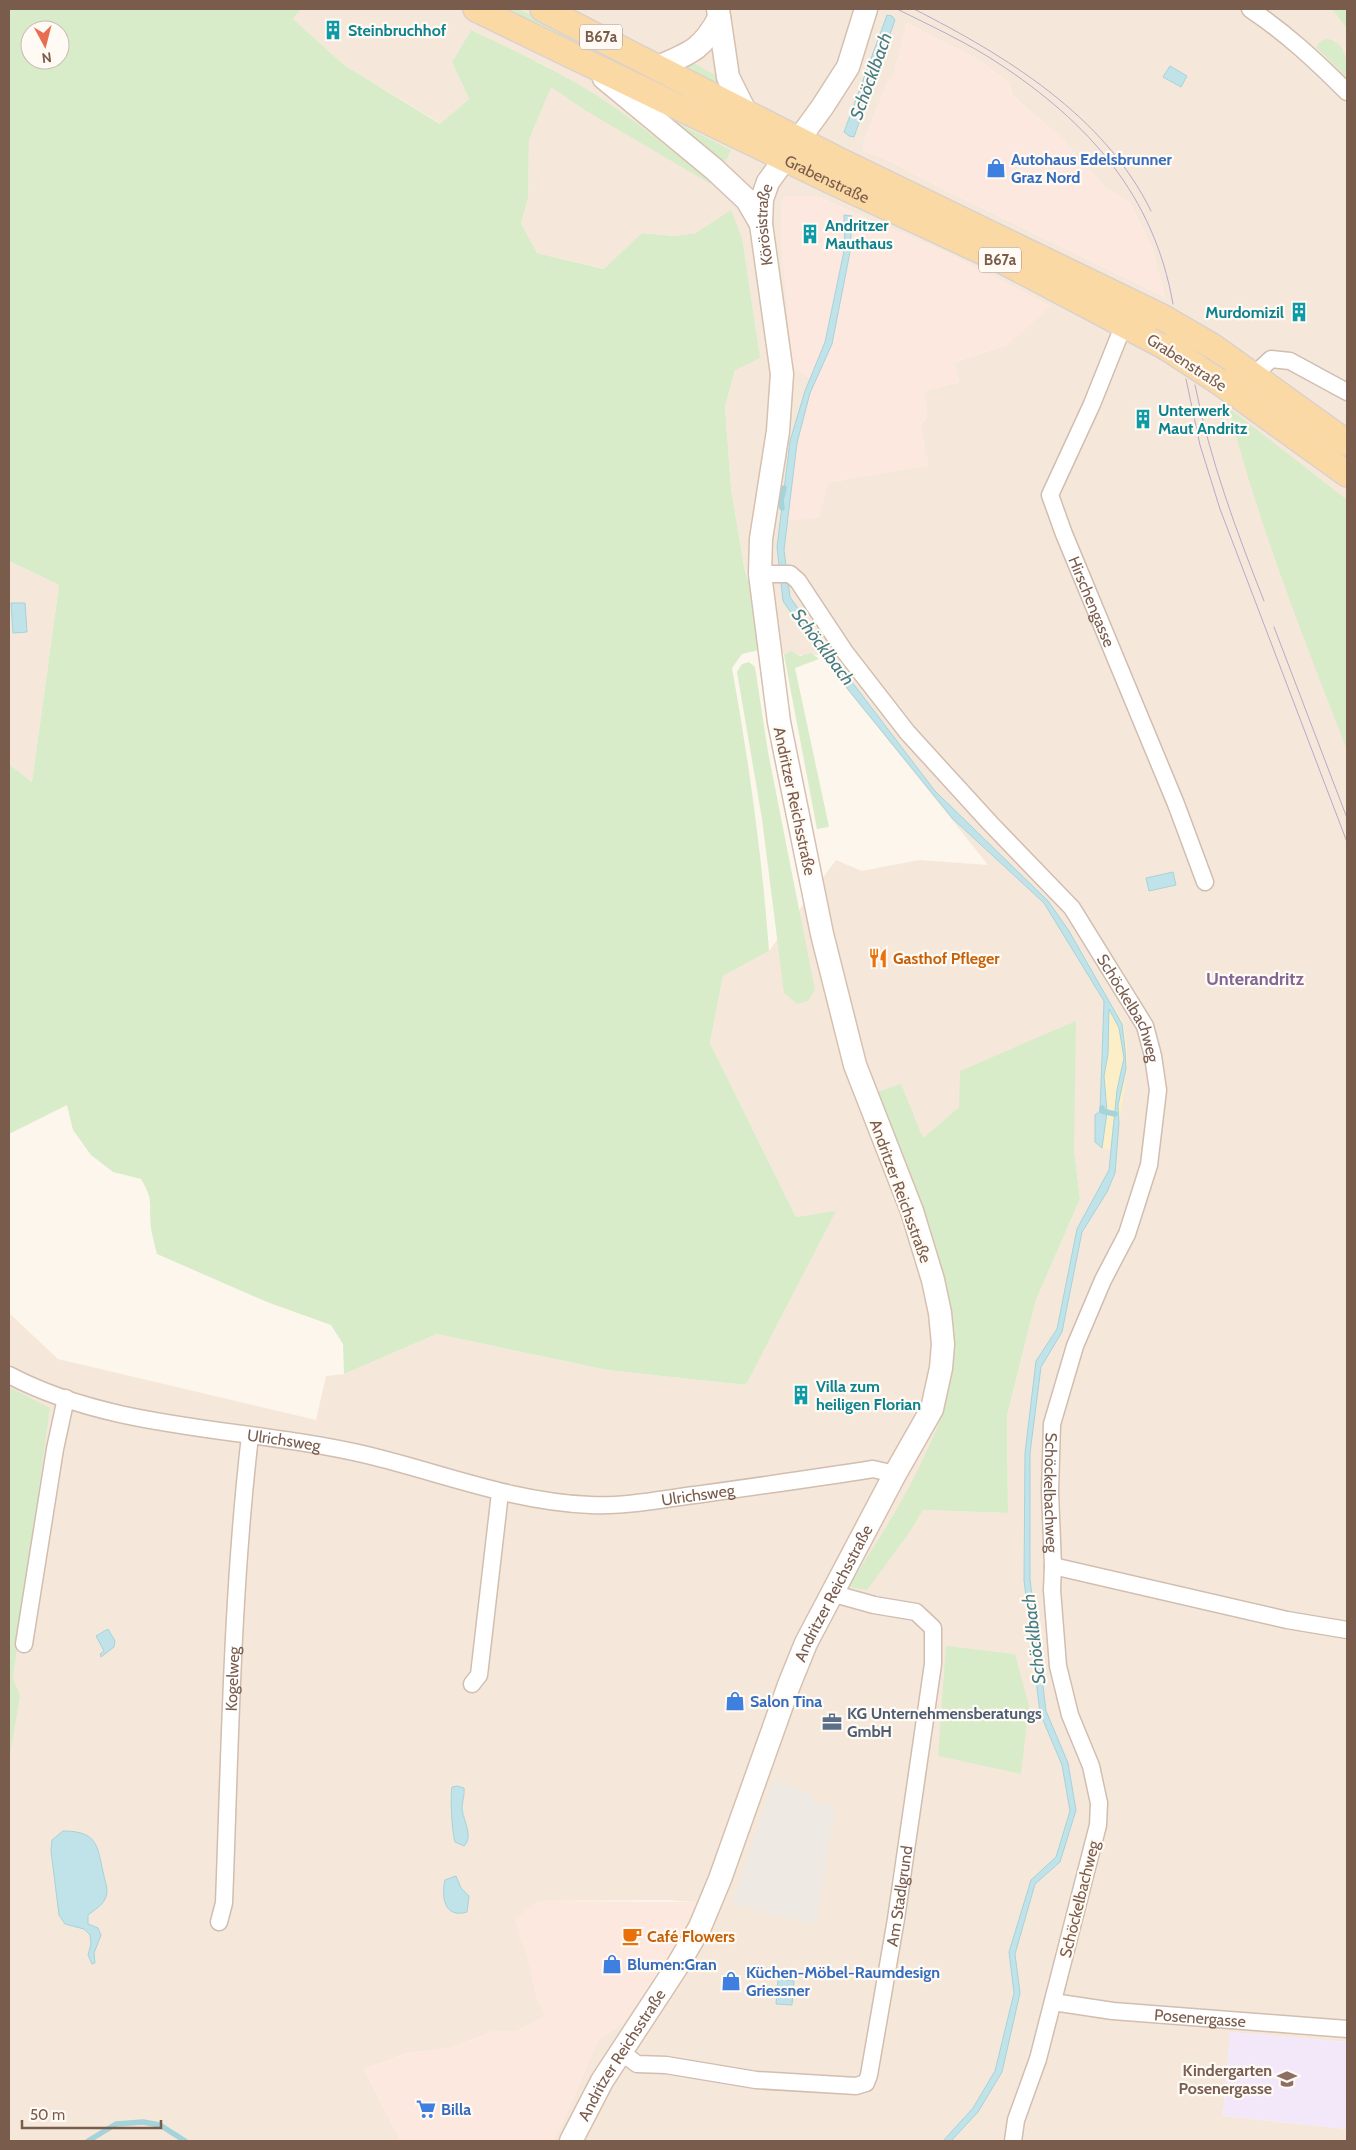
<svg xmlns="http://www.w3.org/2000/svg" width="1356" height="2150" font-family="Cabin,sans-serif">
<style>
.residential{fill:#f5e8da;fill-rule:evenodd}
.commercial{fill:#fde8e0}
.industrial{fill:#efe9e4}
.education{fill:#f3e8fa}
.green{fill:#d8ecc9;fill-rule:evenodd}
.sand{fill:#fcefc7}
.water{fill:#bfe3e8;stroke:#a5d3da}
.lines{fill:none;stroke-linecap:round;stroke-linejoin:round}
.stream{stroke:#a5d3da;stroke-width:5.5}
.street-casing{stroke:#d1beb0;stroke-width:19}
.secondary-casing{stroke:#d6c0b0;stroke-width:25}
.primary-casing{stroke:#dad1cd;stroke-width:28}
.street{stroke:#fff;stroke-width:16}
.secondary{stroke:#fff;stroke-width:22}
.primary{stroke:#fbd9a5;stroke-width:25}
.tram{stroke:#b9a8c9;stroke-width:1}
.primary-bridge-casing{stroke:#dad1cd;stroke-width:28;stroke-linecap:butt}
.primary-bridge{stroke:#fbd9a5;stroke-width:25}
.labels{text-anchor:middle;stroke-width:4.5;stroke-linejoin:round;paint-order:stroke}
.shield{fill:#fffaf3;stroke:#a28b7f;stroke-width:1}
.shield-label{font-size:15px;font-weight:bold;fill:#7a5c4d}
.culture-label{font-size:16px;font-weight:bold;fill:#0d838f;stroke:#fffaf3;text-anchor:start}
.shop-label{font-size:16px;font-weight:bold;fill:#366cbe;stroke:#fffaf3;text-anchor:start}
.street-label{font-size:16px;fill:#7a5c4d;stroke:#fffaf3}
.food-label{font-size:16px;font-weight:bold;fill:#c56008;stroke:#fffaf3;text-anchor:start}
.service-label{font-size:16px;font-weight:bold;fill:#4e5e75;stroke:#fffaf3;text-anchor:start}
.education-label{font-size:16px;font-weight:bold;fill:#785e54;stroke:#fffaf3;text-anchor:end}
.water-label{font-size:18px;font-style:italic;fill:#437c86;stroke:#fffaf3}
.neighbourhood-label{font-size:18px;font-weight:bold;fill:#846695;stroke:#fffaf3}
</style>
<rect width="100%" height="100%" fill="#fdf6ec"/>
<path class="residential" d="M 301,9 L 1332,9 L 1347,29 L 1347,2042 L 1230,2032 L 1223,2116 L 1347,2129 L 1347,2141 L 552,2141 L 560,2128 L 598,2040 L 623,2023 L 664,1963 L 685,1926 L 696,1902 L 665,1900 L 539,1901 L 531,1970 L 537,1998 L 546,2016 L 517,2031 L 494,2031 L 450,2048 L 408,2053 L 364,2069 L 401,2141 L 9,2141 L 9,1313 L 58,1359 L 316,1420 L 326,1376 L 344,1374 L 437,1334 L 607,1370 L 746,1385 L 835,1212 L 796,1217 L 710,1043 L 723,976 L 769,951 L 836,860 L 862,871 L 919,860 L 988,865 L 820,655 L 784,655 L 744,566 L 731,488 L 725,407 L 735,370 L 742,238 L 731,211 L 697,233 L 674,236 L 642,233 L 605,269 L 537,253 L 521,223 L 528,199 L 529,140 L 551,86 L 583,109 L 597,96 L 548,67 L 471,30 L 452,62 L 469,99 L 441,124 L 344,65 L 293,19 ZM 907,23 L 975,58 L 1009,82 L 1012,95 L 1061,138 L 1105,187 L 1130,203 L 1152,248 L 1165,297 L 947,191 L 882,157 L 864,151 L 863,145 L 871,123 L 889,79 L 892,80 ZM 816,196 L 950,254 L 982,271 L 1007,345 L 954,362 L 959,382 L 924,391 L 927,418 L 920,425 L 928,465 L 827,483 L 819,518 L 812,379 L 793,367 L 781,226 L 781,201 ZM 961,1082 L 1074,1150 L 1080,1199 L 1036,1300 L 1007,1417 L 1008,1513 L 923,1510 L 974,1313 L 923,1138 L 959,1107 Z
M 9,561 L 59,585 L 32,782 L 9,764 Z"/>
<path class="commercial" d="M 907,23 L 975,58 L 1009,82 L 1012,95 L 1061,138 L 1105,187 L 1130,203 L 1152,248 L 1165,297 L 947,191 L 882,157 L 864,151 L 863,145 L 871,123 L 889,79 L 892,79 Z
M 785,196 L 816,196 L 950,254 L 1051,306 L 1007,345 L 954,362 L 959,382 L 924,391 L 927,418 L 920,425 L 928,465 L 827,483 L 819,518 L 784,521 L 795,441 L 812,379 L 793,367 L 781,245 L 781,201 Z
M 539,1901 L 696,1902 L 685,1926 L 664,1963 L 623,2023 L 598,2040 L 560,2128 L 552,2141 L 401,2141 L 364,2069 L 408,2053 L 450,2048 L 494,2031 L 517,2031 L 545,2016 L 537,1998 L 531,1970 L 515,1919 Z"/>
<path class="industrial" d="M 773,1780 L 813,1794 L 812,1802 L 835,1807 L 816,1925 L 732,1904 Z"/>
<path class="education" d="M 1230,2032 L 1347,2042 L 1347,2129 L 1223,2116 Z"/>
<path class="green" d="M 9,9 L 301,9 L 293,19 L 344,65 L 440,124 L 469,99 L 452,62 L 471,30 C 514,50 556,70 596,95 C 637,121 674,153 712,183 L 709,183 L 583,109 L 551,87 L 529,140 L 528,199 L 521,223 L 537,253 L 604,269 L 642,233 L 674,236 L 696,233 L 731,210 L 742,238 L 760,358 L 735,370 L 725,407 L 731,488 L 744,566 L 768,648 L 742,654 L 732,668 C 749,762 762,856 769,951 L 723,976 L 710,1043 L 796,1217 L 836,1211 L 746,1385 L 607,1370 L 437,1334 L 344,1374 L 343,1344 L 331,1325 L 267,1302 L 157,1254 C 155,1246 152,1236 151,1228 C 148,1204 155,1202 141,1179 L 113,1172 L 91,1155 L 73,1130 L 67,1105 L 9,1134 L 9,764 L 32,782 L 59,585 L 9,561 ZM 30,30 L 60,30 L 60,60 L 30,60 Z
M 507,9 L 519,9 L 681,91 L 682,95 Z
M 1332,9 L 1347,9 L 1347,29 Z
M 1328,39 C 1347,44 1347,61 1347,78 L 1316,47 L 1322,40 Z
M 692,62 L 717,76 L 719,88 L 681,68 Z
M 666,117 L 731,150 L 722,168 Z
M 1228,407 L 1347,500 L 1347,750 C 1303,637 1259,525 1228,407 Z
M 791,651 L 800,656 L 811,653 L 819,659 L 795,668 L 829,827 L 817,829 L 784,655 Z
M 749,662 L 755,667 L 768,752 L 815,990 L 808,1001 L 797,1004 L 784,993 L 762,819 L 737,672 L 742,664 Z
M 1076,1021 L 1074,1150 L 1080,1199 L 1036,1300 L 1007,1416 L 1008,1513 L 923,1510 L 909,1533 L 867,1590 L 848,1587 C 878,1541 907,1496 929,1446 C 934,1434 941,1421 944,1408 C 973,1298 916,1192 874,1093 L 901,1084 L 923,1138 L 959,1107 L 960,1071 Z
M 9,1387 L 50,1408 L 13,1678 L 20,1696 L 9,1761 Z
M 946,1646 L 1015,1654 L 1029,1706 L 1021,1774 L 938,1756 Z"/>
<path class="sand" d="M 1109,1000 C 1113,1008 1121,1016 1123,1024 C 1132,1056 1124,1091 1119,1123 L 1118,1105 L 1126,1069 L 1125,1049 L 1122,1024 Z
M 1109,1008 L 1119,1028 L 1124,1058 L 1117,1090 L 1110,1149 L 1102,1148 L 1107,1112 L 1104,1076 L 1108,1054 Z"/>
<path class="water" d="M 887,15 L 892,16 L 895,20 L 854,137 L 849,136 L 844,132 Z
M 1170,66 L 1187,76 L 1181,87 L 1163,77 Z
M 844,215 L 852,216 L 850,252 L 832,344 L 810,393 L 797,443 L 784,550 L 790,597 L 826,648 L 935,791 L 1048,901 L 1069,931 L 1122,1024 L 1125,1049 L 1126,1069 L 1118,1105 L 1119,1123 L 1115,1173 L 1107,1192 L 1082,1232 L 1062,1332 L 1041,1367 L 1030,1453 L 1030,1579 L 1046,1711 L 1068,1763 L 1076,1810 L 1060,1862 L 1035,1884 L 1015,1954 L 1020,1993 L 1002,2072 L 978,2112 L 951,2141 L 943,2141 L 973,2108 L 995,2071 L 1014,1993 L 1009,1952 L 1031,1880 L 1056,1857 L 1070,1811 L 1062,1765 L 1040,1713 L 1024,1580 L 1025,1453 L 1036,1361 L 1057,1329 L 1077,1229 L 1109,1170 L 1117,1090 L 1124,1058 L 1119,1028 L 1109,1009 L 1108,1054 L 1104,1076 L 1107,1112 L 1102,1148 L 1095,1142 L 1095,1115 L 1100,1111 L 1104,1001 L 1044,903 L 953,819 L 820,655 L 783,601 L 777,547 L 790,441 L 805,391 L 825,342 L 845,246 Z
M 11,603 L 25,603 L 27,632 L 13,633 Z
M 1173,872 L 1176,885 L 1149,891 L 1146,878 Z
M 108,1629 L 115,1641 L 114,1647 L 101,1657 L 100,1654 L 104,1651 L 96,1636 Z
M 457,1786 L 464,1788 C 465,1795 462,1802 462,1808 C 463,1821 474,1836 464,1846 L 455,1842 C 452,1833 450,1796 452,1787 Z
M 63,1831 C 100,1831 97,1848 104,1876 C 106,1885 109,1891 105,1899 C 102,1906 94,1910 88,1915 L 88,1924 L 98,1928 L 101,1935 L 94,1953 L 95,1963 L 92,1964 L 88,1955 L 91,1944 L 90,1935 L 84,1929 L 65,1924 L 59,1915 L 51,1851 L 52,1840 Z
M 456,1876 L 461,1888 L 469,1896 L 467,1912 C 444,1919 441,1896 445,1880 Z
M 778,1979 L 794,1981 L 792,2005 L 776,2004 Z"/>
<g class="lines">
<path class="stream" d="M 782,508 L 781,500 L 784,488
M 1102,1108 L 1102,1111 L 1115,1114
M 88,2141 L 116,2124 L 143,2122 L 160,2125 L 185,2141"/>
<defs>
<g id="street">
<path d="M 1250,9 C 1286,33 1316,61 1347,92"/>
<path id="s1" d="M 1124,324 L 1092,404 L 1050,495 L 1064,534 L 1176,804 L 1205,882"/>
<path d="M 1255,374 L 1271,359 L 1290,361 L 1347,392"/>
<path id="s2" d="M 760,574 L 790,574 L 798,581 L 845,652 L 907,732 L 990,823 L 1072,908 L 1145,1026 L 1153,1056 L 1158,1090 L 1149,1165 L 1127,1234 L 1103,1280 L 1075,1346 L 1052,1424 L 1050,1492 L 1053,1566 L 1052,1590 L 1058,1666 L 1070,1715 L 1091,1766 L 1099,1803 L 1098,1825 L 1038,2059 L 1016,2120 L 1013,2141"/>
<path id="s3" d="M 9,1375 C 117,1432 250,1427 367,1455 C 442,1473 513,1502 591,1505 C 625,1507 668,1498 702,1494 C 759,1486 816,1478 873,1469 L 895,1474"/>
<path d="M 1053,1566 L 1287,1620 L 1347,1630"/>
<path d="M 24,1644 L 55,1449 L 66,1398"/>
<path d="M 472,1684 L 479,1675 L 500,1493"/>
<path id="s4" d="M 219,1922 L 224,1903 C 230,1747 232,1591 250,1436"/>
<path id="s5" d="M 1053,2002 L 1113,2011 L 1347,2029"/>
<path id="s6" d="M 621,2052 L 637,2064 L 666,2065 L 756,2080 L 856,2086 L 866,2083 L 869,2075 L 896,1919 L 933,1664 L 933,1628 L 916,1612 L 874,1605 L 831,1593"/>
</g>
<g id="secondary">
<path d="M 718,9 L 728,77 L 745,111"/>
<path d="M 658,67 C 690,53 702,50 719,18"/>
<path d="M 604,78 L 714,169 L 747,200 L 761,224"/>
<path id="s7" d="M 571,2141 L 602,2081 L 676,1968 L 700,1927 L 720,1879 L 789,1685 L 806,1643 L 895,1474 L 932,1409 L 941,1368 L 943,1344 L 940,1313 L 933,1280 L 912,1211 L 855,1065 L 822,934 L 779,722 L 760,574 L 761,539 L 778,431 L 782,374 L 761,224 L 762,199 L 768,182 L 823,106 L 848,67 L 866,9"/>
</g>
<g id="primary">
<path id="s8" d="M 476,9 L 829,180 L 1007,263 L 1166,347"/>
<path d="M 543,9 L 840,161 L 1162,317"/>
<path d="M 1212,346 L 1347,443"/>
<path d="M 1218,381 L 1347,474"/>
</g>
</defs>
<use href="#street" class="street-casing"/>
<use href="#secondary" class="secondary-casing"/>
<use href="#primary" class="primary-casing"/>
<use href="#street" class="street"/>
<use href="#secondary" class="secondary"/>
<use href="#primary" class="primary"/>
<path class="tram" d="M 897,9 C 931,26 966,42 998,63 C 1088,122 1154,195 1173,304
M 914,9 C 1006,56 1104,115 1151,211
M 1186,379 L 1200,445 L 1220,509 L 1347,842
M 1195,385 C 1210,460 1236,530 1264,601
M 1274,627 L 1347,818"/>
<defs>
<path id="primary-bridge" d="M 1162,317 L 1212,346
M 1166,347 L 1218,381"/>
</defs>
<use href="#primary-bridge" class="primary-bridge-casing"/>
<use href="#primary-bridge" class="primary-bridge"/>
</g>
<defs>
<symbol id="building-bare" viewBox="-9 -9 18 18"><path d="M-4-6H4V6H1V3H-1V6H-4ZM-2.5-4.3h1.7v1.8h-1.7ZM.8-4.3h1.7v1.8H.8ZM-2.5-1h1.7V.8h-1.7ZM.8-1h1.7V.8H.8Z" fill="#0f9aa8" stroke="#fffaf3" stroke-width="2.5" paint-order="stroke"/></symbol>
<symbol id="shop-bare" viewBox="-9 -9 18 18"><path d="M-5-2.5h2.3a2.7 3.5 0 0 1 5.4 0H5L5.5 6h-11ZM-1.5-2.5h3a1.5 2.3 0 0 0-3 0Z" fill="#3f7fe0" stroke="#fffaf3" stroke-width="2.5" paint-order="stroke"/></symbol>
<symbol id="restaurant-bare" viewBox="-9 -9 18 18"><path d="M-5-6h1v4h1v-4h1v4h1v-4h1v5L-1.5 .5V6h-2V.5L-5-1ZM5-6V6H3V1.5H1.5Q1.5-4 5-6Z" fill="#e8710a" stroke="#fffaf3" stroke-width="2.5" paint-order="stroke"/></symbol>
<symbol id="office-bare" viewBox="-9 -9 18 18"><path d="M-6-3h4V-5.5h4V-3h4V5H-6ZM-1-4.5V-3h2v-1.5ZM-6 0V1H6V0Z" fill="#5c6f8a" stroke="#fffaf3" stroke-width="2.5" paint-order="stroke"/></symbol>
<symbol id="cafe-bare" viewBox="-9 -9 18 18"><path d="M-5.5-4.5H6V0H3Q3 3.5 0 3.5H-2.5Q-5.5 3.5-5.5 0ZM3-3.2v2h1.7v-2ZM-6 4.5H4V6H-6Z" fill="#e8710a" stroke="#fffaf3" stroke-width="2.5" paint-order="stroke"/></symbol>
<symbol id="school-bare" viewBox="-9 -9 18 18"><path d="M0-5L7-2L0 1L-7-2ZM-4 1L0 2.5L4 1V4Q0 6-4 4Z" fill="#8d6e63" stroke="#fffaf3" stroke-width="2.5" paint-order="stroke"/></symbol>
<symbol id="supermarket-bare" viewBox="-9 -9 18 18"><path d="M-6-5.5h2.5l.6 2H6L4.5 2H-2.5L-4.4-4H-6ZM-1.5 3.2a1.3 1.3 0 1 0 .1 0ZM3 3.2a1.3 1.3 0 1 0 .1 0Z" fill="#3f7fe0" stroke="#fffaf3" stroke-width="2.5" paint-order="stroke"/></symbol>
</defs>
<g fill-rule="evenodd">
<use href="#building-bare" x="319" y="16" width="28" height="28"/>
<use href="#shop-bare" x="982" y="154" width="28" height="28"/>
<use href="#building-bare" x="796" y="220" width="28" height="28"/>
<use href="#building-bare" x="1285" y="298" width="28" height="28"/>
<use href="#building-bare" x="1129" y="405" width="28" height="28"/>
<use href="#restaurant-bare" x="864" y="944" width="28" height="28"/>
<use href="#building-bare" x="787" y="1381" width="28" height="28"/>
<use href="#shop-bare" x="721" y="1687" width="28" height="28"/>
<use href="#office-bare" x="818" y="1708" width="28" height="28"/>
<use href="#cafe-bare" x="618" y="1922" width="28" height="28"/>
<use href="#shop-bare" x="598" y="1950" width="28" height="28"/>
<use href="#shop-bare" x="717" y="1967" width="28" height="28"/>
<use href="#school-bare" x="1273" y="2065" width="28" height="28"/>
<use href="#supermarket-bare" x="412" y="2095" width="28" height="28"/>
</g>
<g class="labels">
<g class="shield">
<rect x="580" y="24.5" width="42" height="25" rx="4"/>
<rect x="979" y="247.5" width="42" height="25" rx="4"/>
</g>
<g class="shield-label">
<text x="601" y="42">B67a</text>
<text x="1000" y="265">B67a</text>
</g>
<g class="culture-label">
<text x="348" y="36">Steinbruchhof</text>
<text x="825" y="231">Andritzer<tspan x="825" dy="18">Mauthaus</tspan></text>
<text x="1284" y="318" text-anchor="end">Murdomizil</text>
<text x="1158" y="416">Unterwerk<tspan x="1158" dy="18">Maut Andritz</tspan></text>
<text x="816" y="1392">Villa zum<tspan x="816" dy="18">heiligen Florian</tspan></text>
</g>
<g class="shop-label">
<text x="1011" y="165">Autohaus Edelsbrunner<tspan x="1011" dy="18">Graz Nord</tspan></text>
<text x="750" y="1707">Salon Tina</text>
<text x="627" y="1970">Blumen:Gran</text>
<text x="746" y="1978">Küchen-Möbel-Raumdesign<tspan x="746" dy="18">Griessner</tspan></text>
<text x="441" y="2115">Billa</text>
</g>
<g class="street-label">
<text dy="6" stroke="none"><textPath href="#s8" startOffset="390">Grabenstraße</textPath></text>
<text dy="6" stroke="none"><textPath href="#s7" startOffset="2032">Körösistraße</textPath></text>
<text transform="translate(1187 362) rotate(33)" y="6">Grabenstraße</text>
<text dy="6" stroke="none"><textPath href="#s1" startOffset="301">Hirschengasse</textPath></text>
<text transform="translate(795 801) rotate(78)" y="6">Andritzer Reichsstraße</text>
<text dy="6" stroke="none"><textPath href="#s2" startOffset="584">Schöckelbachweg</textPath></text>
<text transform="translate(901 1191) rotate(70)" y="6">Andritzer Reichsstraße</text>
<text dy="6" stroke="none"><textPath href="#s3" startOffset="284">Ulrichsweg</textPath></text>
<text dy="6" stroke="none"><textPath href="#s2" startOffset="1094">Schöckelbachweg</textPath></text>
<text dy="6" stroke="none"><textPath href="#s3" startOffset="706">Ulrichsweg</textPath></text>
<text dy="6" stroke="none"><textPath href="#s7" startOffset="610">Andritzer Reichsstraße</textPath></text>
<text dy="6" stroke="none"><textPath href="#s4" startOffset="244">Kogelweg</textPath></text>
<text dy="6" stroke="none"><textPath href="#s6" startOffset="441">Am Stadlgrund</textPath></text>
<text transform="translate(1079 1899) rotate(-76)" y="6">Schöckelbachweg</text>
<text dy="6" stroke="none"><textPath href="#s5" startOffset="148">Posenergasse</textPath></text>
<text dy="6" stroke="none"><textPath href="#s7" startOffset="100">Andritzer Reichsstraße</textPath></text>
</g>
<g class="food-label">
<text x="893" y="964">Gasthof Pfleger</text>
<text x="647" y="1942">Café Flowers</text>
</g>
<g class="service-label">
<text x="847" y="1719">KG Unternehmensberatungs<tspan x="847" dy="18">GmbH</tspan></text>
</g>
<g class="education-label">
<text x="1272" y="2076">Kindergarten<tspan x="1272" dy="18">Posenergasse</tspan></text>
</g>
<g class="water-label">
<text transform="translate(871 76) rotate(-70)" y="6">Schöcklbach</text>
<text transform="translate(823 647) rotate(53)" y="6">Schöcklbach</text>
<text transform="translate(1034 1639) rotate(-97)" y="6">Schöcklbach</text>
</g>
<g class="neighbourhood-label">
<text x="1255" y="985">Unterandritz</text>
</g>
</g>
<rect width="1356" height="2150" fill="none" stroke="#7a5c4d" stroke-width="20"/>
<g transform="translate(45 45) rotate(173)"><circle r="24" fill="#fffaf3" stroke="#cabbb1"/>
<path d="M0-4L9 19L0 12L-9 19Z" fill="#e76f51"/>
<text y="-8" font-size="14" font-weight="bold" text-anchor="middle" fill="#7a5c4d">N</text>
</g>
<path d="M22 2120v8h139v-8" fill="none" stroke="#7a5c4d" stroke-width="2.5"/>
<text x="30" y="2120" font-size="15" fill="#7a5c4d" stroke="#fffaf3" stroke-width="4" paint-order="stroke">50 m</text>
</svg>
